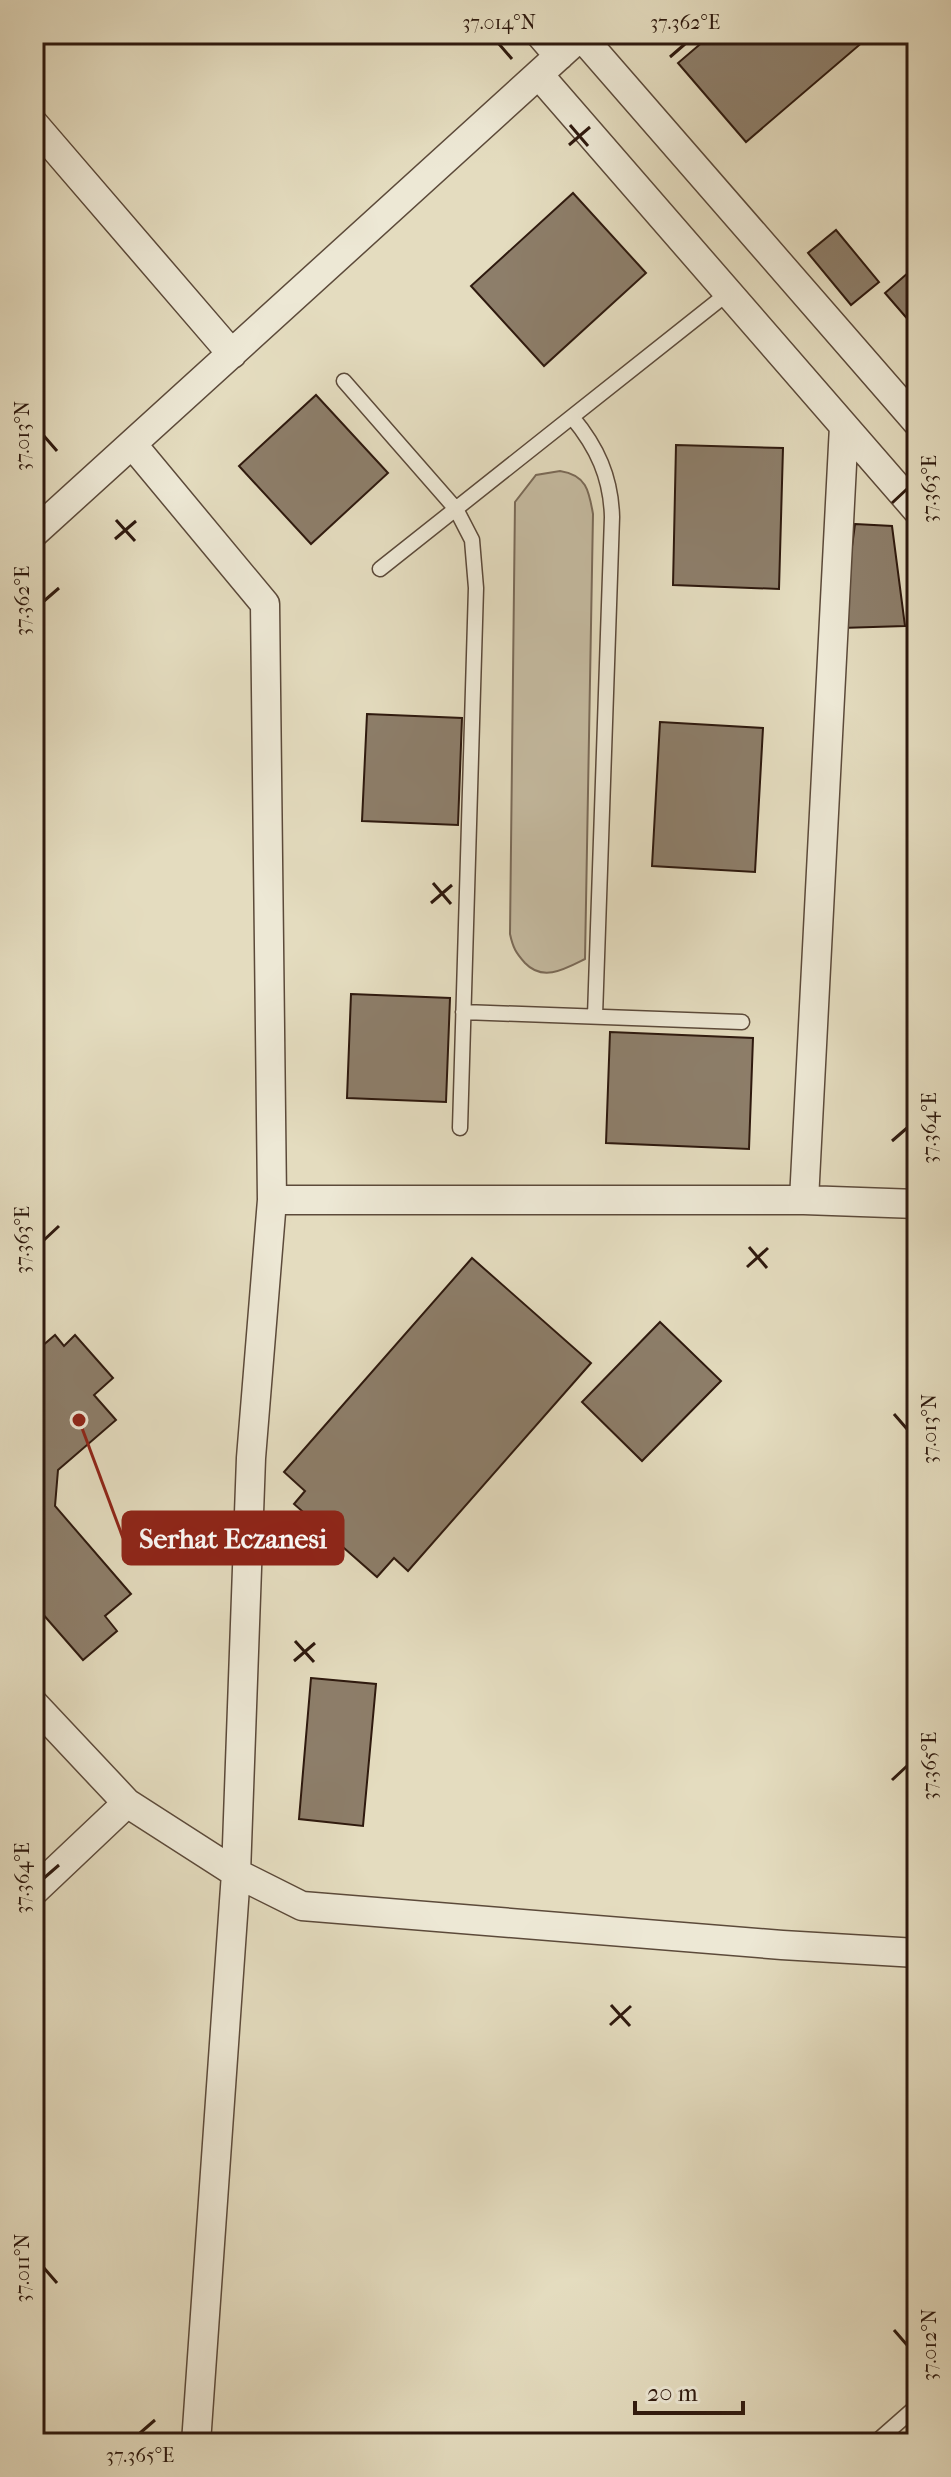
<svg xmlns="http://www.w3.org/2000/svg" width="951" height="2477" font-family="'IM FELL French Canon',serif">
<style>
.green{fill:#c5bba1;stroke:#7a6a58;stroke-width:2}
.building{fill:#8d7e6a;stroke:#2e190e;stroke-width:2}
.lines{fill:none;stroke-linecap:round;stroke-linejoin:round}
.service-casing{stroke:#5c4a3a;stroke-width:17}
.minor-casing{stroke:#5c4a3a;stroke-width:31}
.service{stroke:#ede8d5;stroke-width:14}
.minor{stroke:#ede8d5;stroke-width:28}
.ticks{fill:none;stroke:#2e190e;stroke-width:3}
.leader{fill:none;stroke:#8f2418;stroke-width:3}
.callout-dot{fill:#8f2418;stroke:#ede8d5;stroke-width:3}
.callout{fill:#8f2418;stroke:#8f2418;stroke-width:3}
.callout-label{font-size:28px;text-anchor:middle;font-weight:bold;fill:#fff}
.neatline{fill:none;stroke:#2e190e;stroke-width:3}
.ticks-label{font-size:20px;text-anchor:middle;fill:#2e190e}
</style>
<rect width="100%" height="100%" fill="#e4dcbf"/>
<filter id="stains"><feTurbulence type="fractalNoise" baseFrequency=".0025" numOctaves="4"/><feColorMatrix values="0 0 0 0 .2 0 0 0 0 .09 0 0 0 0 .02 0 0 0 .5 -.17"/></filter>
<radialGradient id="worn" r=".72"><stop offset=".6" stop-color="#630" stop-opacity="0"/><stop offset="1" stop-color="#630" stop-opacity=".3"/></radialGradient>
<path class="green" d="M 560,471 C 586,475 589,490 593,514 L 585,959 C 565,969 543,982 525,963 C 516,953 513,948 510,934 L 515,502 L 536,475 Z"/>
<path class="building" d="M 712,34 L 858,34 L 864,41 L 746,142 L 678,63 Z
M 573,193 L 646,273 L 544,366 L 471,286 Z
M 836,230 L 879,282 L 851,305 L 808,253 Z
M 917,265 L 917,330 L 885,293 Z
M 316,395 L 388,473 L 311,544 L 239,466 Z
M 676,445 L 783,448 L 779,589 L 673,585 Z
M 855,524 L 892,526 L 905,626 L 841,628 Z
M 367,714 L 462,718 L 458,825 L 362,821 Z
M 660,722 L 763,728 L 755,872 L 652,866 Z
M 351,994 L 450,998 L 446,1102 L 347,1098 Z
M 610,1032 L 753,1038 L 749,1149 L 606,1143 Z
M 472,1258 L 591,1363 L 408,1571 L 394,1558 L 377,1577 L 294,1504 L 305,1491 L 284,1472 Z
M 660,1322 L 721,1381 L 642,1461 L 582,1402 Z
M 55,1335 L 64,1346 L 75,1335 L 113,1378 L 94,1395 L 116,1420 L 58,1470 L 55,1506 L 131,1594 L 105,1616 L 117,1631 L 83,1660 L 34,1604 L 34,1353 Z
M 311,1678 L 376,1684 L 363,1826 L 299,1819 Z
M 917,2430 L 917,2443 L 905,2443 L 904,2441 Z"/>
<g class="lines">
<defs>
<path id="service" d="M 344,381 L 456,509 L 472,540 L 476,588 L 460,1128
M 572,417 C 597,447 611,477 612,517 L 595,1016
M 380,569 L 728,293
M 463,1012 L 742,1022
M 875,2443 L 917,2406"/>
<path id="minor" d="M 540,34 L 559,56
M 581,36 L 917,422
M 539,75 L 917,510
M 34,124 L 232,354
M 132,444 L 265,604 L 272,1200
M 34,533 L 583,34
M 804,1200 L 844,426
M 34,1704 L 127,1803 L 236,1873 L 302,1906 L 782,1945 L 917,1953
M 34,1891 L 127,1803
M 196,2443 L 236,1873 L 251,1458 L 272,1200 L 804,1200 L 917,1204"/>
</defs>
<use href="#service" class="service-casing"/>
<use href="#minor" class="minor-casing"/>
<use href="#service" class="service"/>
<use href="#minor" class="minor"/>
</g>
<path class="ticks" d="M 499,44 L 512,59M 670,57 L 685,44M 570,125 L 588,146M 569,145 L 590,127M 44,436 L 57,451M 892,503 L 907,489M 116,520 L 135,541M 115,539 L 136,521M 44,601 L 59,588M 433,883 L 451,904M 431,903 L 452,885M 892,1141 L 907,1128M 44,1240 L 59,1226M 749,1247 L 767,1268M 747,1267 L 768,1248M 894,1414 L 907,1429M 295,1641 L 314,1662M 294,1661 L 315,1643M 892,1780 L 907,1766M 44,1878 L 59,1865M 611,2005 L 630,2026M 610,2025 L 631,2006M 44,2268 L 57,2283M 894,2330 L 907,2345M 140,2433 L 155,2420"/>
<path class="leader" d="M79 1420L123 1538"/>
<circle class="callout-dot" cx="79" cy="1420" r="8"/>
<rect class="callout" x="123" y="1512" width="220" height="52" rx="8"/>
<g class="callout-label">
<text x="233" y="1548">Serhat Eczanesi</text>
</g>
<rect width="951" height="2477" fill="none" stroke="#e4dcbf" stroke-width="88"/>
<path d="M635 2401v12h108v-12" fill="none" stroke="#2e190e" stroke-width="4"/>
<text x="647" y="2401" font-size="24" fill="#2e190e" stroke="#ede8d5" stroke-width="6" paint-order="stroke">20 m</text>
<rect x="44" y="44" width="863" height="2389" class="neatline"/>
<g class="ticks-label">
<text x="499" y="29">37.014°N</text>
<text x="685" y="29">37.362°E</text>
<text transform="translate(22 436) rotate(-90)" y="7">37.013°N</text>
<text transform="translate(929 489) rotate(-90)" y="7">37.363°E</text>
<text transform="translate(22 601) rotate(-90)" y="7">37.362°E</text>
<text transform="translate(929 1128) rotate(-90)" y="7">37.364°E</text>
<text transform="translate(22 1240) rotate(-90)" y="7">37.363°E</text>
<text transform="translate(929 1429) rotate(-90)" y="7">37.013°N</text>
<text transform="translate(929 1766) rotate(-90)" y="7">37.365°E</text>
<text transform="translate(22 1878) rotate(-90)" y="7">37.364°E</text>
<text transform="translate(22 2268) rotate(-90)" y="7">37.011°N</text>
<text transform="translate(929 2345) rotate(-90)" y="7">37.012°N</text>
<text x="140" y="2462">37.365°E</text>
</g>
<rect width="100%" height="100%" filter="url(#stains)"/>
<rect width="100%" height="100%" fill="url(#worn)"/>
</svg>
